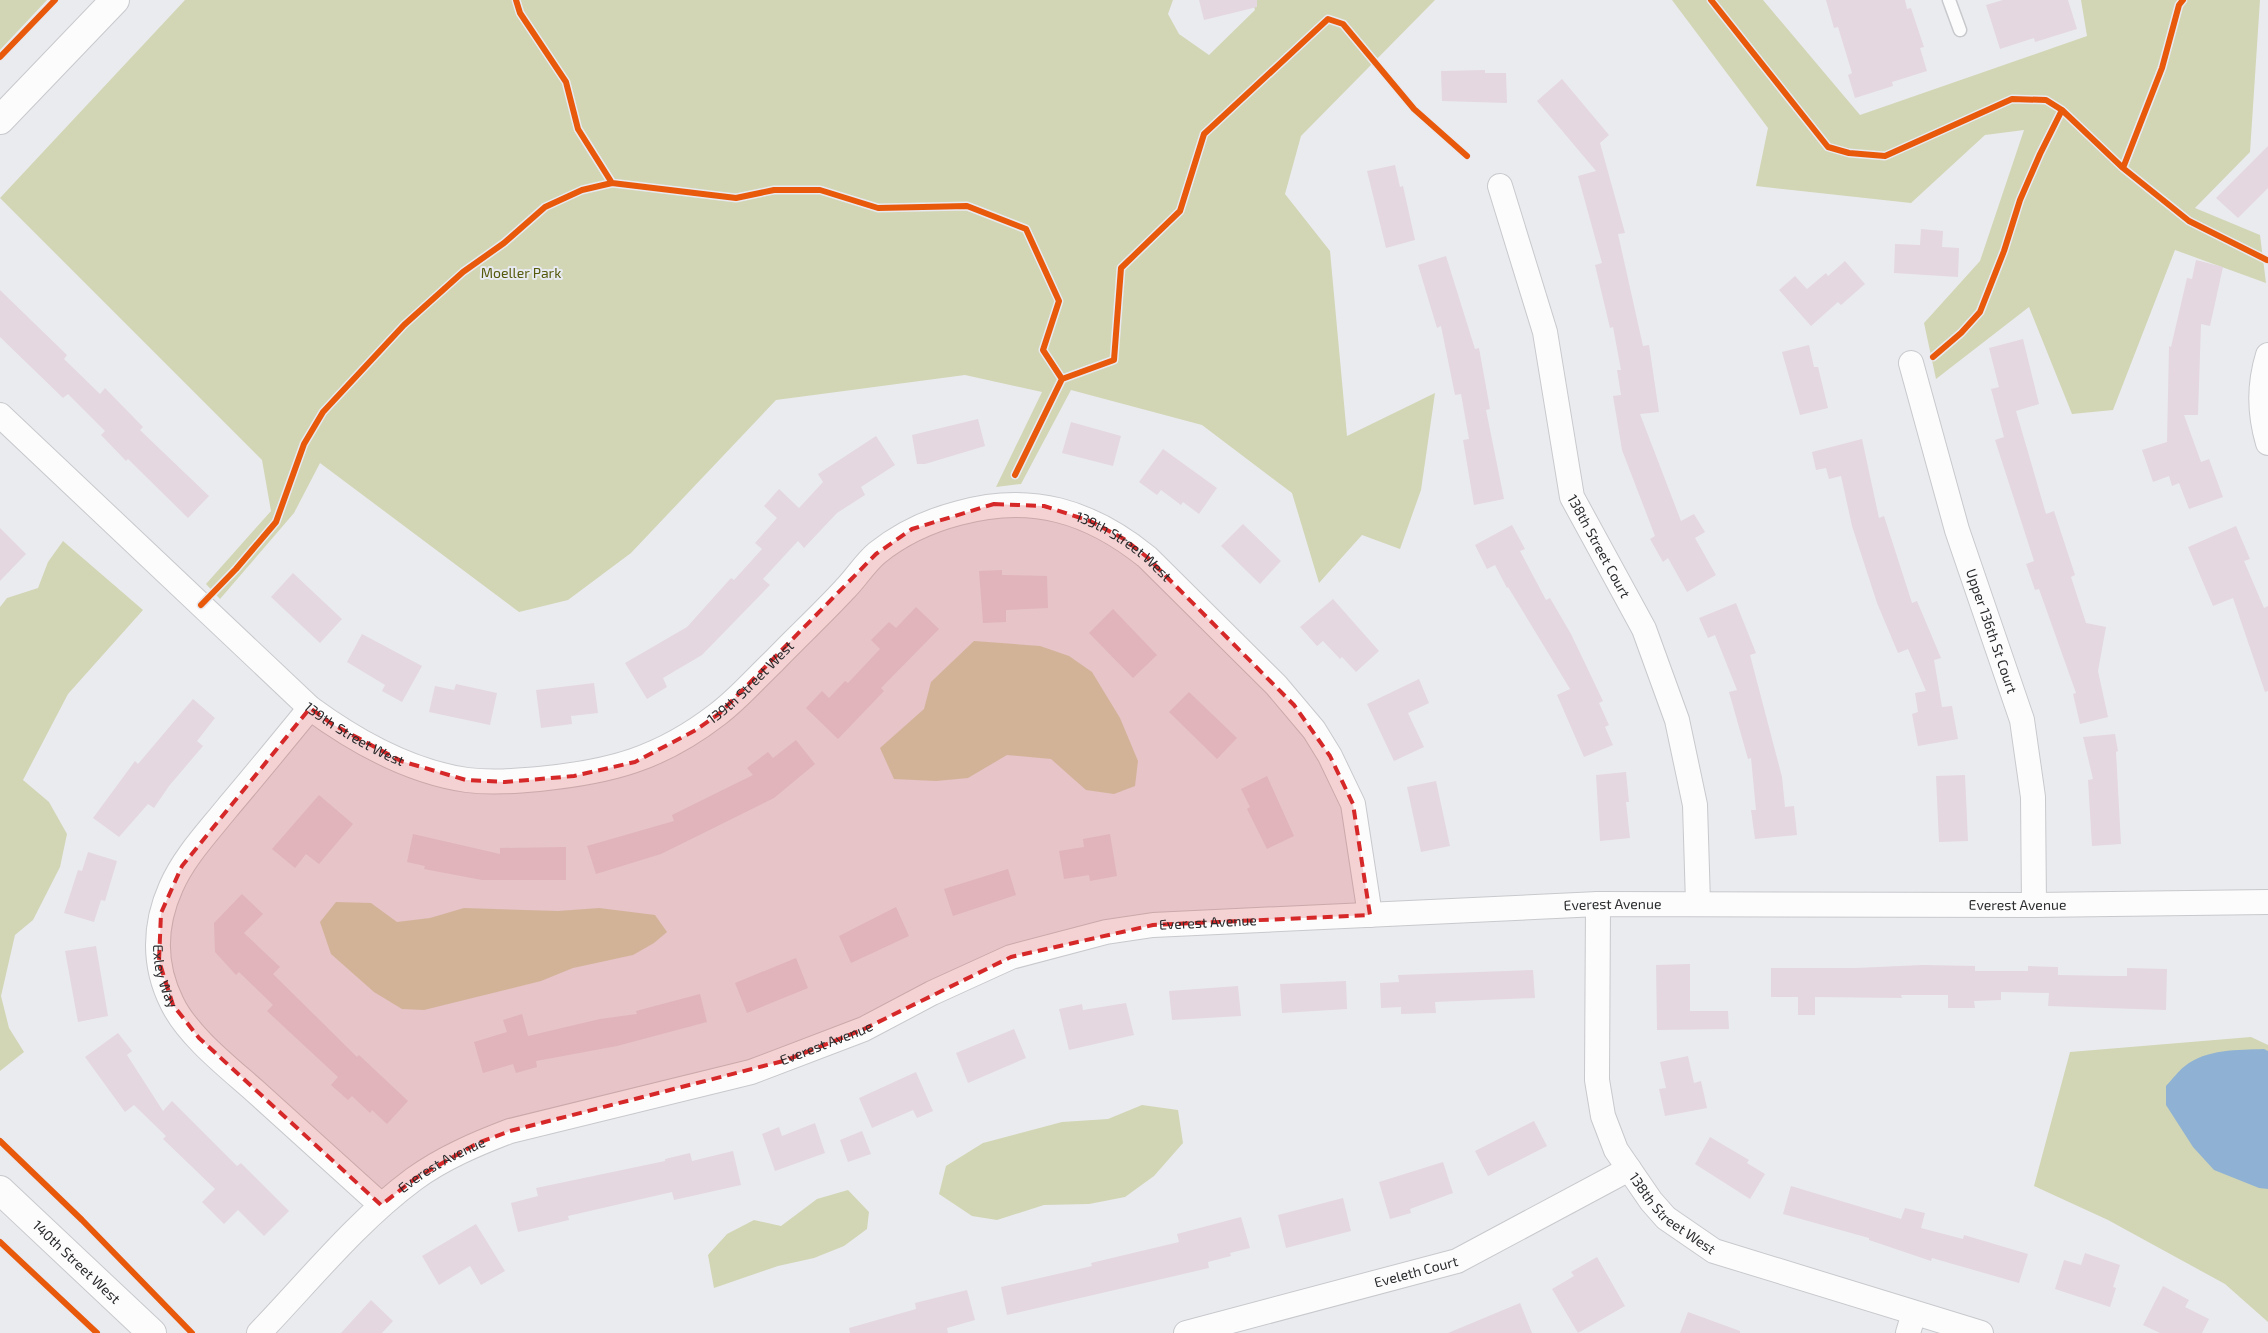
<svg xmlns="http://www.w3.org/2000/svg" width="2268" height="1333" font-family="'Exo 2',sans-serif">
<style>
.green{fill:#d2d6b5}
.water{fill:#8fb2d4}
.building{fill:#e4d7e0}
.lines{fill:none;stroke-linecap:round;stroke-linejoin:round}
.service-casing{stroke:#c8c9cc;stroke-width:15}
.minor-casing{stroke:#c8c9cc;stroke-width:26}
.tertiary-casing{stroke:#c8c9cc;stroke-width:30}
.service{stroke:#fcfcfd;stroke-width:12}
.minor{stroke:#fcfcfd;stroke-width:24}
.tertiary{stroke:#fcfcfd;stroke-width:28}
.cycleway-casing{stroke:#e8eaf1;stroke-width:9}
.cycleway{stroke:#e8590c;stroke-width:6}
.marked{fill:#d62828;fill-opacity:0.2;stroke:#d62828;stroke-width:4;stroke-dasharray:10 6;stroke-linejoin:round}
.labels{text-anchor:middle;stroke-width:4;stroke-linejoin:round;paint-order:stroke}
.park-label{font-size:14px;fill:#55590b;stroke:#e8eaf1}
.street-label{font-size:14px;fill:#2a2b2d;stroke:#e8eaf1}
</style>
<rect width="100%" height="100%" fill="#eaebef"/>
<path class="green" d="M 0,0 L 47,0 L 0,50 Z
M 185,0 L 1173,0 L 1168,14 L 1179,34 L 1209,55 L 1255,10 L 1252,0 L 1435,0 L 1301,136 L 1285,194 L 1330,251 L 1347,436 L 1435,393 L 1421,490 L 1400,549 L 1362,535 L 1319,583 L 1292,493 L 1202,425 L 1071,390 L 1021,484 L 996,487 L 1042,392 L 965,375 L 776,400 L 631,553 L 568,600 L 519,612 L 320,463 L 294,513 L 220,599 L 206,584 L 271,511 L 262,460 L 0,198 Z
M 1672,0 L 1763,0 L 1860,115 L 2087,36 L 2081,0 L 2260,0 L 2250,152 L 2195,208 L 2260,235 L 2266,283 L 2175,250 L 2113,410 L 2072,414 L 2029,307 L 1936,379 L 1924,323 L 1980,261 L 2024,130 L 1985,135 L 1911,203 L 1756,186 L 1768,128 Z
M 63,541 L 143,610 L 68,694 L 23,780 L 49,802 L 67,834 L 60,867 L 33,920 L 15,935 L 1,996 L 9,1028 L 24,1052 L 0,1071 L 0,607 L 7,598 L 38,588 L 48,562 Z
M 974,641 L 1040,646 L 1069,656 L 1092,672 L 1120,718 L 1138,761 L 1135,786 L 1114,794 L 1086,790 L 1051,759 L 1007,755 L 968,778 L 936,781 L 894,779 L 880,748 L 924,709 L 931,682 Z
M 336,902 L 371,903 L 397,922 L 430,918 L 464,908 L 558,911 L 599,908 L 655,915 L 667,932 L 654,943 L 633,955 L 573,968 L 541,981 L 424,1010 L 402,1009 L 374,992 L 331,954 L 320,922 Z
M 2251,1037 L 2268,1045 L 2268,1322 L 2225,1284 L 2108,1220 L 2034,1186 L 2070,1052 Z
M 1142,1105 L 1178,1110 L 1183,1143 L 1154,1176 L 1125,1197 L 1089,1204 L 1044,1205 L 997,1220 L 972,1216 L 939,1194 L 946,1166 L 983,1143 L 1062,1122 L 1108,1119 Z
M 848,1190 L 869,1212 L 867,1229 L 844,1246 L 814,1258 L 778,1266 L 714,1288 L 708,1255 L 727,1234 L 754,1220 L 781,1226 L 817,1199 Z"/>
<path class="water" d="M 2264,1049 L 2268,1051 L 2268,1189 L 2259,1188 L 2214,1170 L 2193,1147 L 2166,1105 L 2166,1086 C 2172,1080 2178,1071 2185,1066 C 2206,1049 2238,1050 2264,1049 Z"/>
<path class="building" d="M 1199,0 L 1257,0 L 1257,7 L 1204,20 Z
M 1826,0 L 1905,0 L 1907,9 L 1911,8 L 1924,47 L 1920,48 L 1927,71 L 1892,82 L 1893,86 L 1855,98 L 1848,75 L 1852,73 L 1838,27 L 1834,28 Z
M 2003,0 L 2068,0 L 2077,29 L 2035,42 L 2034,38 L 2000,49 L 1986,5 Z
M 1485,70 L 1485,73 L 1506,73 L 1507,103 L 1442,101 L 1441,71 Z
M 1562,79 L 1609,135 L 1600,143 L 1625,233 L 1618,234 L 1643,346 L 1649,345 L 1659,412 L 1640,414 L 1681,521 L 1694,514 L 1705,532 L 1695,538 L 1716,575 L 1687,592 L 1668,558 L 1663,562 L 1650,539 L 1655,536 L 1622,450 L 1613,396 L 1621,395 L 1617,370 L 1621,370 L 1613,327 L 1610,328 L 1595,265 L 1602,263 L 1578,176 L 1596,171 L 1537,101 Z
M 2268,146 L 2268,188 L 2238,218 L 2216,198 Z
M 1395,165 L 1400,187 L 1403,186 L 1415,240 L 1386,248 L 1367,171 Z
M 1921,229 L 1943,231 L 1942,247 L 1959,248 L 1958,277 L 1894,273 L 1895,244 L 1920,245 Z
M 1446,256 L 1475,349 L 1479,348 L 1490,409 L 1486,410 L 1504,499 L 1474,505 L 1463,440 L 1469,439 L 1461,394 L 1455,395 L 1441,326 L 1437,328 L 1418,265 Z
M 2196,260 L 2223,267 L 2210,326 L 2201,324 L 2198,415 L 2184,415 L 2201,462 L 2209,459 L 2223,497 L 2189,509 L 2179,483 L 2172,486 L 2169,476 L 2153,482 L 2142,450 L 2167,442 L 2169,346 L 2171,347 L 2187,278 L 2192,279 Z
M 1845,261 L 1865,284 L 1841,305 L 1838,302 L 1811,326 L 1779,290 L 1795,276 L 1807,289 L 1826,273 L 1828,276 Z
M 0,290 L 67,355 L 64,359 L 100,394 L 105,388 L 143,427 L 140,430 L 209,496 L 188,518 L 128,459 L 126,461 L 101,435 L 105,431 L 68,394 L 63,398 L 0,337 Z
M 2023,339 L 2039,404 L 2016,411 L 2046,514 L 2054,511 L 2075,575 L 2071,577 L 2086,623 L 2106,627 L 2098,671 L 2108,717 L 2080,724 L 2073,694 L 2076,693 L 2039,589 L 2035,590 L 2026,564 L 2034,561 L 1995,440 L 2004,437 L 1991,389 L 1999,387 L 1989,348 Z
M 1809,345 L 1814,367 L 1818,367 L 1828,408 L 1800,415 L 1782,352 Z
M 978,419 L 985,446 L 925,464 L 917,464 L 912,435 Z
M 1071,422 L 1121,436 L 1113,466 L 1062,453 Z
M 876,436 L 895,465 L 861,487 L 865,495 L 837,513 L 804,548 L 798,541 L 763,579 L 770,585 L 702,655 L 663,678 L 667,687 L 647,699 L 625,663 L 687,627 L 731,578 L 734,580 L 762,549 L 755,543 L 777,518 L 764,506 L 779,489 L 799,508 L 823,482 L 818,474 Z
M 1862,439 L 1879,518 L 1884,516 L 1912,603 L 1917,601 L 1941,658 L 1934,660 L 1942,707 L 1952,706 L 1958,739 L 1918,746 L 1912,714 L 1918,712 L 1915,693 L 1926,691 L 1908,649 L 1898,653 L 1877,603 L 1852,526 L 1841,476 L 1829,479 L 1826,468 L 1816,470 L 1812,452 Z
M 1163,449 L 1217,488 L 1199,514 L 1183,502 L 1181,505 L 1161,490 L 1157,495 L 1139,482 Z
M 1243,524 L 1281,561 L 1260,584 L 1221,546 Z
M 1512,525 L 1525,549 L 1520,551 L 1546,600 L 1550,598 L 1571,634 L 1603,701 L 1599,703 L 1609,725 L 1605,727 L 1613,745 L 1584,757 L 1557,695 L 1570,689 L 1508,587 L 1507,588 L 1495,565 L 1487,569 L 1475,545 Z
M 2236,526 L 2250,559 L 2244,561 L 2264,608 L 2268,606 L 2268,691 L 2265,692 L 2233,598 L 2213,606 L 2188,547 Z
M 0,528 L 26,554 L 0,581 Z
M 1002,570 L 1002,575 L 1047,576 L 1048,608 L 1006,610 L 1006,622 L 983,623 L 979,571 Z
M 293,573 L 342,619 L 320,643 L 271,597 Z
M 1333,599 L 1379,651 L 1356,672 L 1342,657 L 1340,659 L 1323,641 L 1317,646 L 1300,627 Z
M 1736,603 L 1756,653 L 1750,655 L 1782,777 L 1785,807 L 1794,806 L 1797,835 L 1755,839 L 1751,810 L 1756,810 L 1751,758 L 1748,759 L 1729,692 L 1737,690 L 1715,635 L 1708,638 L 1699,618 Z
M 916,607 L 939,629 L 881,688 L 884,691 L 838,739 L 806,708 L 822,691 L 829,698 L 845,681 L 848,683 L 880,649 L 871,640 L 889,622 L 896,628 Z
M 1113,609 L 1157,655 L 1133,678 L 1089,633 Z
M 362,634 L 422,666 L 402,702 L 382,691 L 385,685 L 347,662 Z
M 1419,679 L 1429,703 L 1408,713 L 1424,747 L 1394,761 L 1367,704 Z
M 594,683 L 598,713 L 571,716 L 572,724 L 541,728 L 536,690 Z
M 456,684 L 497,693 L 490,725 L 429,712 L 435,686 L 454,690 Z
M 1189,692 L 1237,738 L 1217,759 L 1169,712 Z
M 193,699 L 215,718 L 197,741 L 203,746 L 169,786 L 154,808 L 148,804 L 119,837 L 93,818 L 135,761 L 138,764 Z
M 2115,734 L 2118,751 L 2116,752 L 2121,844 L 2092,846 L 2088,780 L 2093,779 L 2083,737 Z
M 796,740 L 815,764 L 774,798 L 661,854 L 596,874 L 587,846 L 674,821 L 672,815 L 753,775 L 747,768 L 768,752 L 773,758 Z
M 1626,772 L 1629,802 L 1626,802 L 1630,838 L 1600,841 L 1596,775 Z
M 1965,775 L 1968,841 L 1939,842 L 1936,776 Z
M 1267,776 L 1294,836 L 1267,849 L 1247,809 L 1250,807 L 1241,789 Z
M 1436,781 L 1450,846 L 1421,852 L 1407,787 Z
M 319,795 L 353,824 L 319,864 L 306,854 L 295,868 L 272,849 Z
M 413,834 L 500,854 L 500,848 L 566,847 L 566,880 L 482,880 L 424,869 L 425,866 L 407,862 Z
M 1110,834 L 1117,876 L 1090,881 L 1089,875 L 1064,879 L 1059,851 L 1084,847 L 1083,839 Z
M 88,852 L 117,861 L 105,901 L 101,900 L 94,922 L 64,913 L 78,870 L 82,871 Z
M 1008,869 L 1016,895 L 953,916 L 944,889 Z
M 242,894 L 263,914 L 244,933 L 280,967 L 273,974 L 357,1057 L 359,1055 L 408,1101 L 387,1124 L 372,1110 L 370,1113 L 352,1096 L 348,1100 L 331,1085 L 338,1077 L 267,1011 L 273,1005 L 239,972 L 236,975 L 215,952 L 214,923 Z
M 896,907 L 909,936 L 851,963 L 839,936 Z
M 96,946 L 108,1016 L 78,1022 L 65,951 Z
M 796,958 L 808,988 L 747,1013 L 735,983 Z
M 1690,964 L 1690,1011 L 1728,1011 L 1729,1029 L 1657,1030 L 1656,965 Z
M 1922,965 L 1975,966 L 1975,971 L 2028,971 L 2028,966 L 2058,967 L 2058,975 L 2113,976 L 2127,976 L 2127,968 L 2167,969 L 2166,1010 L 2048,1006 L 2049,993 L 2001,992 L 2001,1000 L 1974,1001 L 1975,1008 L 1948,1008 L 1948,995 L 1901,995 L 1902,998 L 1815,997 L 1815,1015 L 1798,1015 L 1798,997 L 1771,997 L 1771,968 L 1856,968 Z
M 1533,970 L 1535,998 L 1435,1002 L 1436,1013 L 1401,1014 L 1401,1007 L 1381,1008 L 1380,983 L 1399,982 L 1398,975 Z
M 1346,981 L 1347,1009 L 1282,1013 L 1280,984 Z
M 1238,986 L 1241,1016 L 1172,1020 L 1169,991 Z
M 700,994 L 707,1022 L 617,1046 L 536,1061 L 537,1067 L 516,1073 L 513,1064 L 483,1073 L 474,1042 L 507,1032 L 503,1020 L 522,1014 L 528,1036 L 600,1019 L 637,1014 L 636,1011 Z
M 1126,1003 L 1134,1035 L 1069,1050 L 1059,1009 L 1082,1004 L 1083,1010 Z
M 1014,1029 L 1026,1058 L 968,1083 L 956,1053 Z
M 118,1033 L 132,1051 L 127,1055 L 163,1111 L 172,1101 L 237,1166 L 241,1163 L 289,1211 L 264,1236 L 238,1210 L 224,1224 L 202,1202 L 215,1189 L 163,1139 L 166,1136 L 134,1105 L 125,1112 L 85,1057 Z
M 1688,1056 L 1694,1083 L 1701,1081 L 1707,1108 L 1665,1116 L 1659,1089 L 1666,1088 L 1660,1062 Z
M 916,1072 L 933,1111 L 917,1118 L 913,1110 L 872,1128 L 859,1098 Z
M 1534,1121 L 1547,1146 L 1488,1176 L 1475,1151 Z
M 815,1123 L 825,1153 L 775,1171 L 762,1134 L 779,1127 L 782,1136 Z
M 862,1131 L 871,1154 L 848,1162 L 840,1140 Z
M 1710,1137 L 1749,1160 L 1747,1163 L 1765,1174 L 1750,1199 L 1695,1164 Z
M 733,1151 L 741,1185 L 674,1200 L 672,1192 L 568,1216 L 569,1220 L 518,1232 L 511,1203 L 538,1196 L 536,1188 L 665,1161 L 665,1159 L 690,1153 L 692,1161 Z
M 1443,1162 L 1453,1193 L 1410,1209 L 1411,1213 L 1390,1219 L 1379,1182 Z
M 1791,1186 L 1901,1219 L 1905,1208 L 1925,1213 L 1921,1228 L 1963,1239 L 1964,1235 L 2028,1254 L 2019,1283 L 1932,1258 L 1931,1261 L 1869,1240 L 1869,1238 L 1783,1214 Z
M 1343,1198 L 1351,1231 L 1286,1248 L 1278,1215 Z
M 1241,1217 L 1250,1248 L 1230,1253 L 1231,1256 L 1208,1262 L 1209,1268 L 1007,1315 L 1001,1287 L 1092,1266 L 1091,1263 L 1179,1242 L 1177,1234 Z
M 476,1224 L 505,1271 L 481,1285 L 470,1266 L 439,1285 L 422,1256 Z
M 2085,1253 L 2120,1265 L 2113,1287 L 2116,1288 L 2110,1307 L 2055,1289 L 2064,1260 L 2081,1265 Z
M 1597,1257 L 1625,1306 L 1578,1333 L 1552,1289 L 1574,1276 L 1571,1272 Z
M 2163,1286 L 2189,1300 L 2185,1307 L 2209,1319 L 2202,1333 L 2160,1333 L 2143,1325 Z
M 967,1290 L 975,1320 L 947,1328 L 948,1333 L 850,1333 L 849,1328 L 916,1309 L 915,1303 Z
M 371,1300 L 393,1321 L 382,1333 L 341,1333 Z
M 1520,1303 L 1532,1333 L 1448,1333 Z
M 1688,1312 L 1740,1331 L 1740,1333 L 1680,1333 Z"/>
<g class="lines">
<defs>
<path id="service" d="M 1949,0 L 1960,30"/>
<g id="minor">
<path id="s1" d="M 1500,186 L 1545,332 L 1572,497 L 1644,629 L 1677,720 L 1695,805 L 1698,903"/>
<path d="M 2268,355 C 2259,384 2259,413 2268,443"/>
<path id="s2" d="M 1911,363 L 1957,530 L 2022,720 L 2033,797 L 2034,905"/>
<path id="s3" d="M 0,415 L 310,708 C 355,741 411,772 467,780 C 491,783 515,781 539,779 C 610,772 660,759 718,714 C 738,699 755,679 774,661 C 797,637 822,614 845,589 C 856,578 865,563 877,553 C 902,533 928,521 959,513 C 1031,493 1090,511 1147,557 L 1276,685 L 1314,730 L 1330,756 L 1353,804 L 1370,915"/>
<path id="s4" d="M 310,708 C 283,741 256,774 228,807 C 208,832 184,857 171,887 C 154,925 153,965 172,1003 C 188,1036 228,1067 255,1091 C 297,1129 339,1167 381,1205"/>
<path id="s5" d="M 1598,904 L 1597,1080 L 1603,1116 L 1616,1150 L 1651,1201 L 1666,1218 L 1714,1251 L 1981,1333"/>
<path id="s6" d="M 259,1333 C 309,1281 356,1222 414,1179 C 443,1158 476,1144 510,1131 L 751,1072 L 864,1029 L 932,993 L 1011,957 L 1106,932 L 1153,925 L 1598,904 L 2034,905 L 2268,902"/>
<path id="s7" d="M 1186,1333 L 1457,1261 L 1629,1169"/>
<path d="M 1908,1333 L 1914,1313"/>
</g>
<g id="tertiary">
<path d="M 0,120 L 115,0"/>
<path id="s8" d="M 0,1190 L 152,1333"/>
</g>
</defs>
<use href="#service" class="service-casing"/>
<use href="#minor" class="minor-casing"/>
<use href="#tertiary" class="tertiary-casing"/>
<use href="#service" class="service"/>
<use href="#minor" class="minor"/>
<use href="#tertiary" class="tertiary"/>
<defs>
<path id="cycleway" d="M 516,0 L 520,13 L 566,82 L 578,129 L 612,183 L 736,198 L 774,190 L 820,190 L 878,208 L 967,206 L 1026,229 L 1059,301 L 1043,350 L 1062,379 L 1114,360 L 1121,268 L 1180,211 L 1204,134 L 1328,19 L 1343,24 L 1414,109 L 1467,156
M 1711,0 L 1828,147 L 1849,153 L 1885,156 L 2012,99 L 2046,100 L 2062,110 L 2123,168 L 2189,221 L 2267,260
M 0,57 L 55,0
M 2123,168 L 2162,68 L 2179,5 L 2183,0
M 1933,357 L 1961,333 L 1980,312 L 2004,251 L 2020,200 L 2040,154 L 2062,110
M 1015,475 L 1062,379
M 201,605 L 236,569 L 276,522 L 304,444 L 323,412 L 404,325 L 463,272 L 504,243 L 545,207 L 582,190 L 612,183
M 0,1141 L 82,1220 L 192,1333
M 0,1242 L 97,1333"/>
</defs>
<use href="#cycleway" class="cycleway-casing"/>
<use href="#cycleway" class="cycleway"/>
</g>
<path class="marked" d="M 994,504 L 1044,506 L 1090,521 L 1124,539 L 1147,557 L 1294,705 L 1330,756 L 1353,804 L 1370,915 L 1153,925 L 1011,957 L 864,1029 L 787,1060 L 510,1131 L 478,1143 L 416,1178 L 381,1205 L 199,1038 L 173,1005 L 159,961 L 161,913 L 182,866 L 310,708 L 332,724 L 401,761 L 466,780 L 505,782 L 574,776 L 635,762 L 696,730 L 720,713 L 876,554 L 912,529 Z"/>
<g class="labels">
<g class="park-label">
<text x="521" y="278">Moeller Park</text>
</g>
<g class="street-label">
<text dy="5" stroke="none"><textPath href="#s1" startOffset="376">138th Street Court</textPath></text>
<text dy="5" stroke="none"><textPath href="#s3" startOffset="1361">139th Street West</textPath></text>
<text dy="5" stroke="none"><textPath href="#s2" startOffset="280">Upper 136th St Court</textPath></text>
<text dy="5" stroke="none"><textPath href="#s3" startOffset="912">139th Street West</textPath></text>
<text dy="5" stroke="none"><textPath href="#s3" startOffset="478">139th Street West</textPath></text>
<text dy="5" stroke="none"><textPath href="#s6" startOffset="1465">Everest Avenue</textPath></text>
<text dy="5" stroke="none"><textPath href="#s6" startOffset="1870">Everest Avenue</textPath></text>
<text dy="5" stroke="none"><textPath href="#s6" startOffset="1060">Everest Avenue</textPath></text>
<text dy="5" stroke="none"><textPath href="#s4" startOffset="319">Exley Way</textPath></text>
<text dy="5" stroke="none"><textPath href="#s6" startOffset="655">Everest Avenue</textPath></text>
<text dy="5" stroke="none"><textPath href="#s6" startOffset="250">Everest Avenue</textPath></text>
<text dy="5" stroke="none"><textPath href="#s5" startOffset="335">138th Street West</textPath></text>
<text dy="5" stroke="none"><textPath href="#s8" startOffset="105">140th Street West</textPath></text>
<text dy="5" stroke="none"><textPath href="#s7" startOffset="238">Eveleth Court</textPath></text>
</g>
</g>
</svg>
